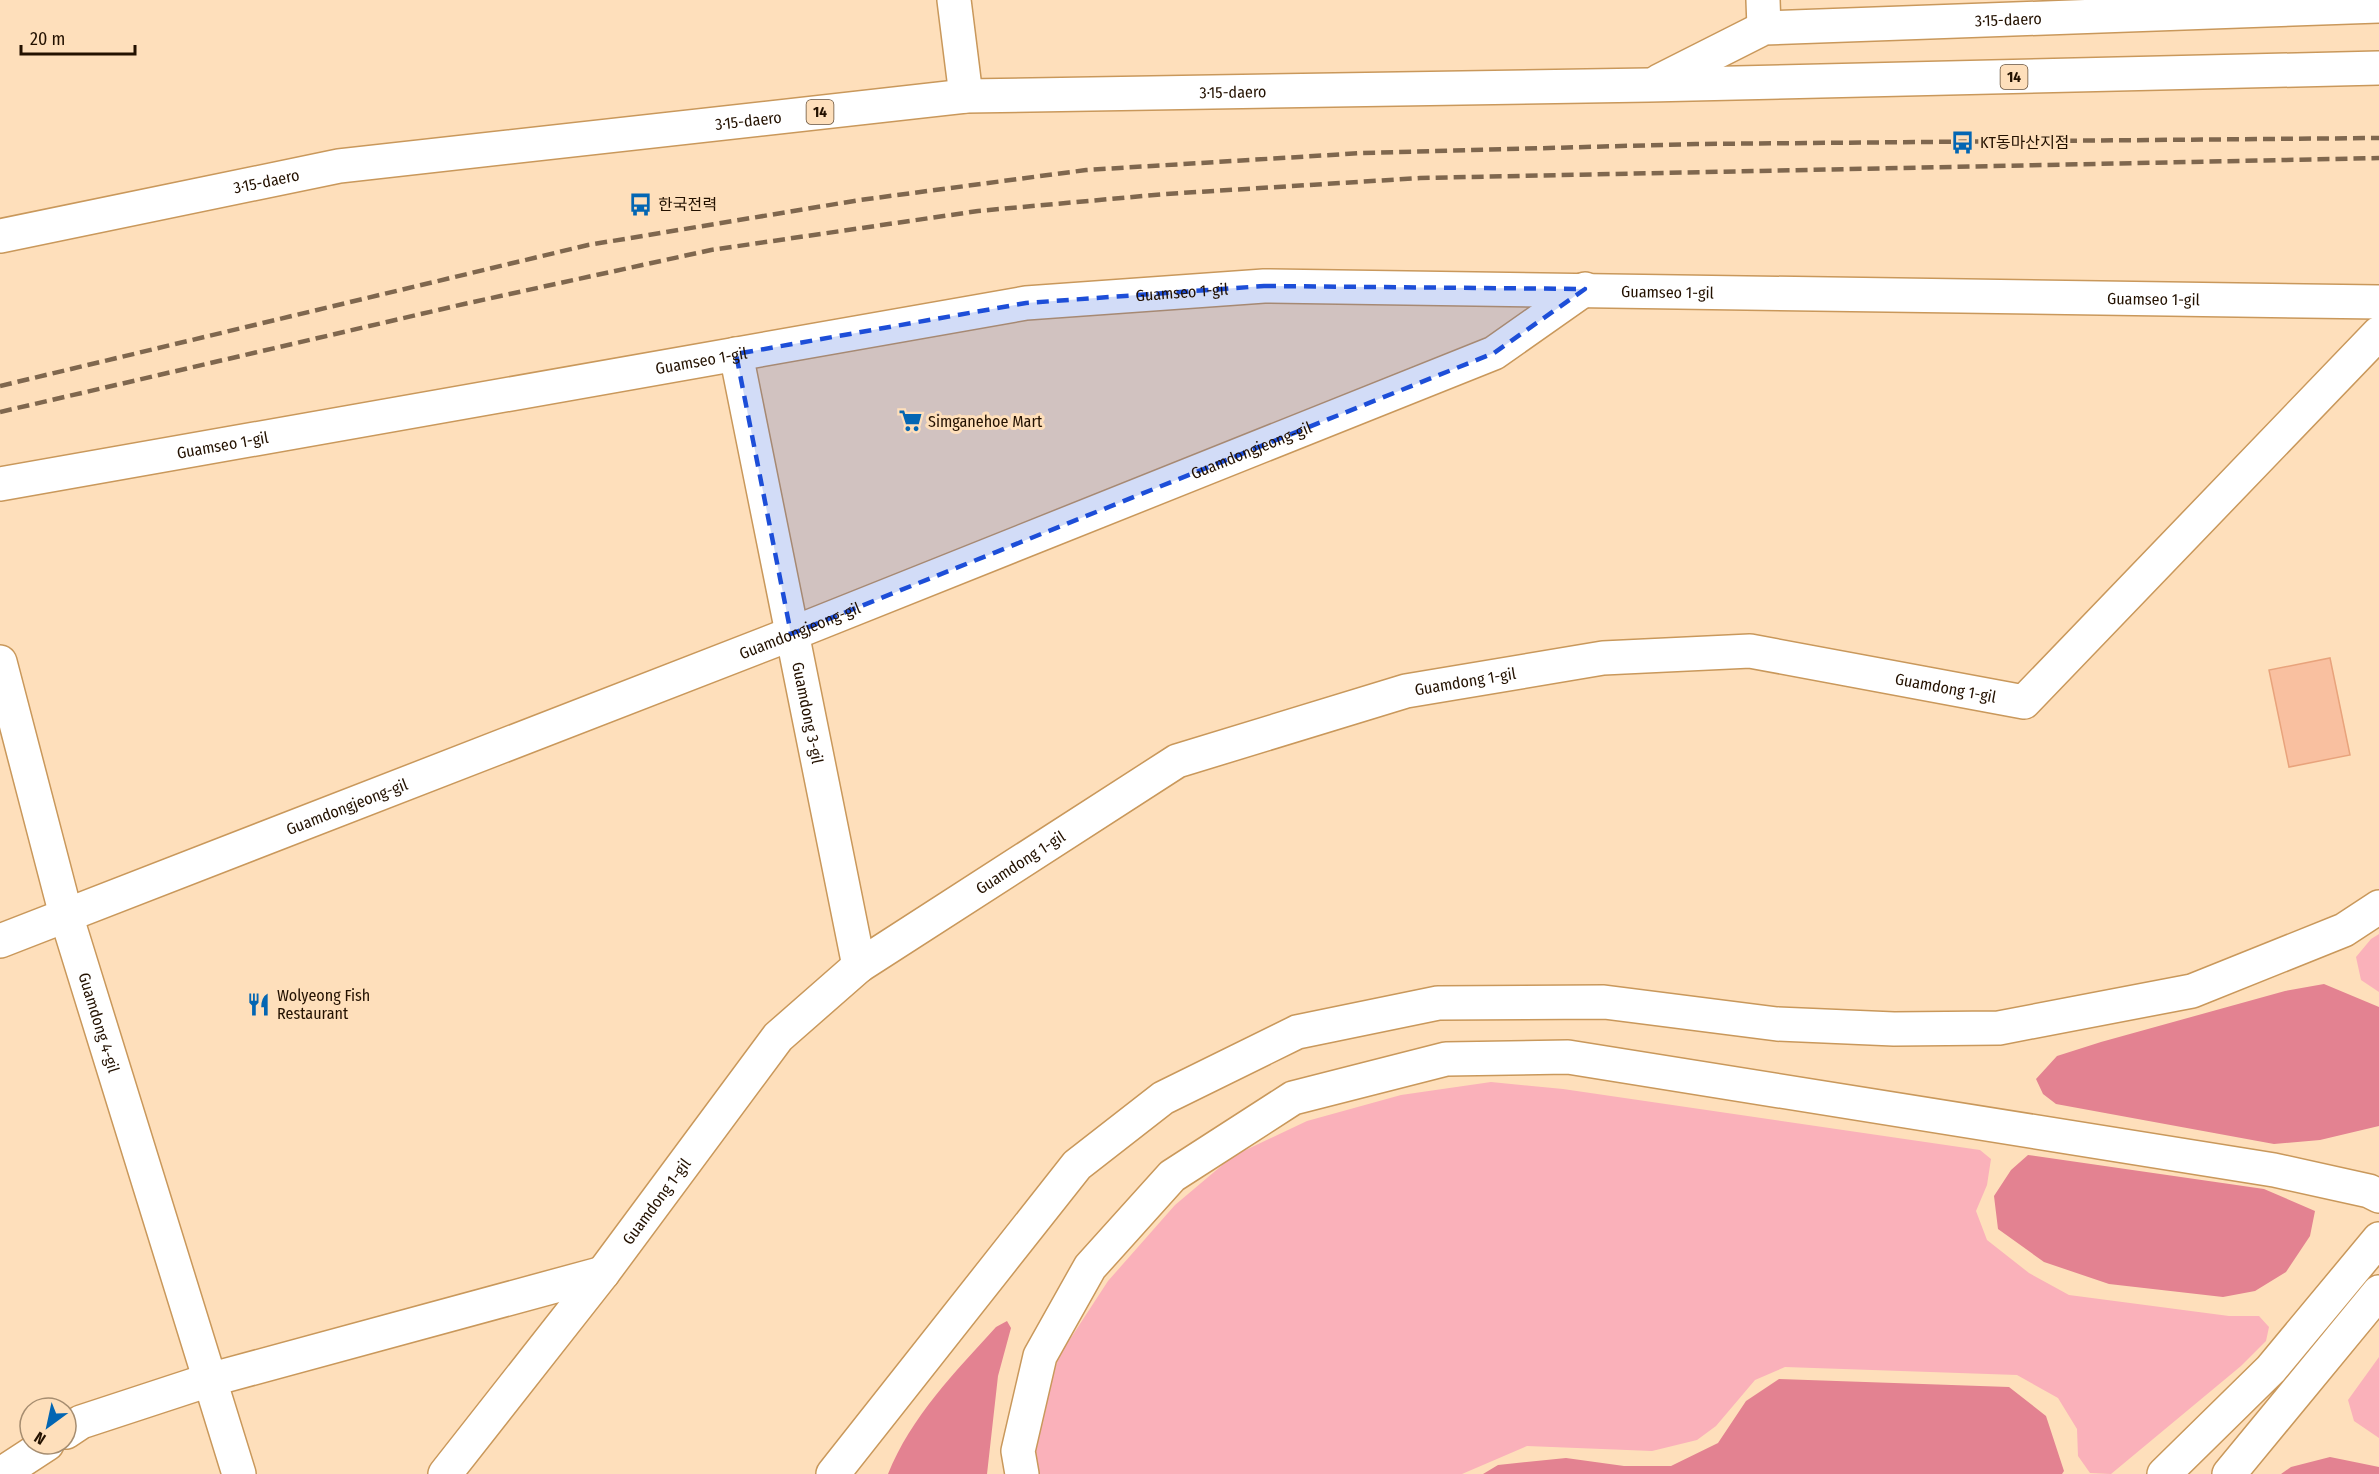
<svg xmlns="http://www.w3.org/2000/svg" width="2379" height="1474" font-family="'Fira Sans Condensed','Noto Sans KR',sans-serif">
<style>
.green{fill:#fab1ba}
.forest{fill:#e38291}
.building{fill:#f9c0a0;stroke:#e8a37c;stroke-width:1.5}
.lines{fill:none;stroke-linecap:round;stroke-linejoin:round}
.minor-casing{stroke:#c9985b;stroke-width:36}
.primary-casing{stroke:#c9985b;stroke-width:36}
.motorway-casing{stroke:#c9985b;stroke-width:36}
.minor{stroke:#fff;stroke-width:33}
.primary{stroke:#fff;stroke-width:33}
.motorway{stroke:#fff;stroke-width:33}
.rail{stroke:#7f674e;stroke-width:4.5;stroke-dasharray:12 6;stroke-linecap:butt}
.marked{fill:#1d4ed8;fill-opacity:0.2;stroke:#1d4ed8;stroke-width:4.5;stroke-dasharray:12 8;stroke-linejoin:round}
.labels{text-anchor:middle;stroke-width:6;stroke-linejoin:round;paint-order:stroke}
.shield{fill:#fedfbb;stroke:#654f38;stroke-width:1.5}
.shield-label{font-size:15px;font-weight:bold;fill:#231100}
.street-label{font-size:16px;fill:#231100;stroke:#fedfbb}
.poi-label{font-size:16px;fill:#231100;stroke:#fedfbb;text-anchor:start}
</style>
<rect width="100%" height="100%" fill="#fedfbb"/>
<path class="green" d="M 2379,934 L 2379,992 L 2361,980 L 2356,957 L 2371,939 Z
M 1491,1082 L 1563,1089 L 1980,1150 L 1991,1159 L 1987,1185 L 1976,1211 L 1987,1240 L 2029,1273 L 2069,1295 L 2229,1316 L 2259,1316 L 2269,1327 L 2266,1341 L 2241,1366 L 2111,1474 L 2090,1473 L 2078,1456 L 2077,1429 L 2058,1398 L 2017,1375 L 1785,1367 L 1755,1380 L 1716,1426 L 1697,1440 L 1652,1451 L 1527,1446 L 1462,1474 L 1035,1474 L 1035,1433 L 1059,1356 L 1108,1281 L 1175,1205 L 1233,1156 L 1307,1121 L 1401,1095 Z
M 2379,1357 L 2379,1438 L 2354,1421 L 2348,1400 Z"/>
<path class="forest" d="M 2324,984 L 2379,1007 L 2379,1126 L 2320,1140 L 2274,1144 L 2056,1104 L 2043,1094 L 2036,1079 L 2057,1056 L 2101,1042 L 2285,991 Z
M 2028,1155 L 2264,1189 L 2315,1211 L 2310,1236 L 2286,1272 L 2255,1291 L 2223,1297 L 2109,1284 L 2044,1262 L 1998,1229 L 1994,1196 L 2011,1170 Z
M 1007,1321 L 1011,1328 L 998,1376 L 987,1474 L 888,1474 C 911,1417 955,1372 996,1327 Z
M 1779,1379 L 2009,1387 L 2046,1416 L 2064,1471 L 2062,1474 L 1483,1474 L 1498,1465 L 1566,1458 L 1624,1466 L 1671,1466 L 1718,1443 L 1746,1401 Z
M 2330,1457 L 2379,1467 L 2379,1474 L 2281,1474 L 2291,1467 Z"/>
<path class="building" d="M 2330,658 L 2350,755 L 2289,767 L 2269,670 Z"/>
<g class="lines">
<defs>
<g id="minor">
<path d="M 954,0 L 966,96"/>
<path d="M 1763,0 L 1764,28"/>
<path id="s1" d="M 736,354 L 859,966"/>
<path id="s2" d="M 0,484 L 1026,303 L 1264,286 L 2379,302"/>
<path id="s3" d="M 0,662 L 66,915 L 239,1474"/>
<path id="s4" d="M 0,941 L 791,634 L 1494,353 L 1585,289"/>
<path d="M 66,1432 L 81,1422 L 209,1380 L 603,1273"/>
<path d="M 1,1474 L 47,1444"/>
<path id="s5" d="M 445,1474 L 603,1273 L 778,1037 L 859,966 L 1177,761 L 1406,691 L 1603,658 L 1750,651 L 2024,702 L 2379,333"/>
</g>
<g id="primary">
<path id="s6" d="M 1659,81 L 1764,28 L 2379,6"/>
<path id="s7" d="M 0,236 L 339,166 L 966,96 L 1649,85 L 2379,68"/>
</g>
<path id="motorway" d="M 833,1474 L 1077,1165 L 1163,1098 L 1297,1032 L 1438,1003 L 1604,1002 L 1777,1024 L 1894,1029 L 1999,1028 L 2192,991 L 2344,930 L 2379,907
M 1022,1474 L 1018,1451 L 1040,1356 L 1090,1267 L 1172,1176 L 1293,1098 L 1446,1059 L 1568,1057 L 2274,1170 L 2369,1191 L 2379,1196
M 2164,1474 L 2271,1369 L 2379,1239
M 2229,1474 L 2379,1292"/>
</defs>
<use href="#minor" class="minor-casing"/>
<use href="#primary" class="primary-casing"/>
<use href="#motorway" class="motorway-casing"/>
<use href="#minor" class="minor"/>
<use href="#primary" class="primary"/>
<use href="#motorway" class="motorway"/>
<path class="rail" d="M 0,386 L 588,245 L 860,200 L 1086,170 L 1363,153 L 1696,144 L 2379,138
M 0,412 L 464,304 L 711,250 L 978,211 L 1165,194 L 1420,178 L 2379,158"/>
</g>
<path class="marked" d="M 1264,286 L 1585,289 L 1494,353 L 791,634 L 736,354 L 1026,303 Z"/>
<defs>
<symbol id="bus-bare" viewBox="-9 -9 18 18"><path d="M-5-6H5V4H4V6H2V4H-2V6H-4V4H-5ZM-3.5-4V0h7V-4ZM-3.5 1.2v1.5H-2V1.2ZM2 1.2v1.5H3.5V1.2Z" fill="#0366b3" stroke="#fedfbb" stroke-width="2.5" paint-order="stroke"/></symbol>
<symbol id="supermarket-bare" viewBox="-9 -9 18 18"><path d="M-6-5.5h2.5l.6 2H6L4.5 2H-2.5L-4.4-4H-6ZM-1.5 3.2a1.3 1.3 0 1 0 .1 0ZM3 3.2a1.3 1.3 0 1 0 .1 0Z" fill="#0366b3" stroke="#fedfbb" stroke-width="2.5" paint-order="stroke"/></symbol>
<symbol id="restaurant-bare" viewBox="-9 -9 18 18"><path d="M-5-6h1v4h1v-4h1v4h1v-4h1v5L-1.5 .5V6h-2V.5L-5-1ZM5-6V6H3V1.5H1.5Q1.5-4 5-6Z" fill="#0366b3" stroke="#fedfbb" stroke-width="2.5" paint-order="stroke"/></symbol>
</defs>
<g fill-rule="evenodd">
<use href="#bus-bare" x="1946" y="126" width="33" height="33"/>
<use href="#bus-bare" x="624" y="188" width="33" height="33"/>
<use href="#supermarket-bare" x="894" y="404" width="33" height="33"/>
<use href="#restaurant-bare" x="242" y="988" width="33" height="33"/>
</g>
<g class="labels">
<g class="shield">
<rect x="2000.5" y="65" width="27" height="24" rx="4.5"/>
<rect x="806.5" y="100" width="27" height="24" rx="4.5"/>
</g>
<g class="shield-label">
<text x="2014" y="82">14</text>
<text x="820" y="117">14</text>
</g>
<g class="street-label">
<text dy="6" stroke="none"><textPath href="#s6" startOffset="362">3·15-daero</textPath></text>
<text dy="6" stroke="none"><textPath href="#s7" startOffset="1244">3·15-daero</textPath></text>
<text dy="6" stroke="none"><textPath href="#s7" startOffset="758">3·15-daero</textPath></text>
<text dy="6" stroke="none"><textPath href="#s7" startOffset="272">3·15-daero</textPath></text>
<text dy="6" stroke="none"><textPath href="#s2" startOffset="1684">Guamseo 1-gil</textPath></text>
<text dy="6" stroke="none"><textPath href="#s2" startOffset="1198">Guamseo 1-gil</textPath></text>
<text dy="6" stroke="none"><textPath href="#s2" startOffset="2170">Guamseo 1-gil</textPath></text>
<text dy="6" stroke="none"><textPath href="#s2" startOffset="712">Guamseo 1-gil</textPath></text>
<text dy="6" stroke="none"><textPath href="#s2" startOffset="226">Guamseo 1-gil</textPath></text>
<text dy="6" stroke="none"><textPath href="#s4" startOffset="1344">Guamdongjeong-gil</textPath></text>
<text dy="6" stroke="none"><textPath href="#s4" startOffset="858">Guamdongjeong-gil</textPath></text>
<text dy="6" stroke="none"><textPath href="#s5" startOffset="1335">Guamdong 1-gil</textPath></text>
<text dy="6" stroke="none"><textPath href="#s5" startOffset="1821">Guamdong 1-gil</textPath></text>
<text dy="6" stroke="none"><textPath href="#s1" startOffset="366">Guamdong 3-gil</textPath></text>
<text dy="6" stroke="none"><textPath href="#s4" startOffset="372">Guamdongjeong-gil</textPath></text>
<text dy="6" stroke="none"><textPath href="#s5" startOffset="849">Guamdong 1-gil</textPath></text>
<text dy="6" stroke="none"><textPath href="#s3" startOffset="374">Guamdong 4-gil</textPath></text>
<text dy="6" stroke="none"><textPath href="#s5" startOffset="345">Guamdong 1-gil</textPath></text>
</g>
<g class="poi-label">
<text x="1980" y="148">KT동마산지점</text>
<text x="658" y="210">한국전력</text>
<text x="928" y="427">Simganehoe Mart</text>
<text x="277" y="1001">Wolyeong Fish<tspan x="277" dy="18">Restaurant</tspan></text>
</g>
</g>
<g transform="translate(48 1426) rotate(213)"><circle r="28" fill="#fedfbb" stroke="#a68d70" stroke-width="1.5"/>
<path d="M0-4.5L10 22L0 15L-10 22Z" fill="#0366b3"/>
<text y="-9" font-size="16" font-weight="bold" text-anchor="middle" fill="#231100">N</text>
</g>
<path d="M21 45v9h114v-9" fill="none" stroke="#231100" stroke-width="3"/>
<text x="30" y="45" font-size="18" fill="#231100" stroke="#fedfbb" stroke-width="4.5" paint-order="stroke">20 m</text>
</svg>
